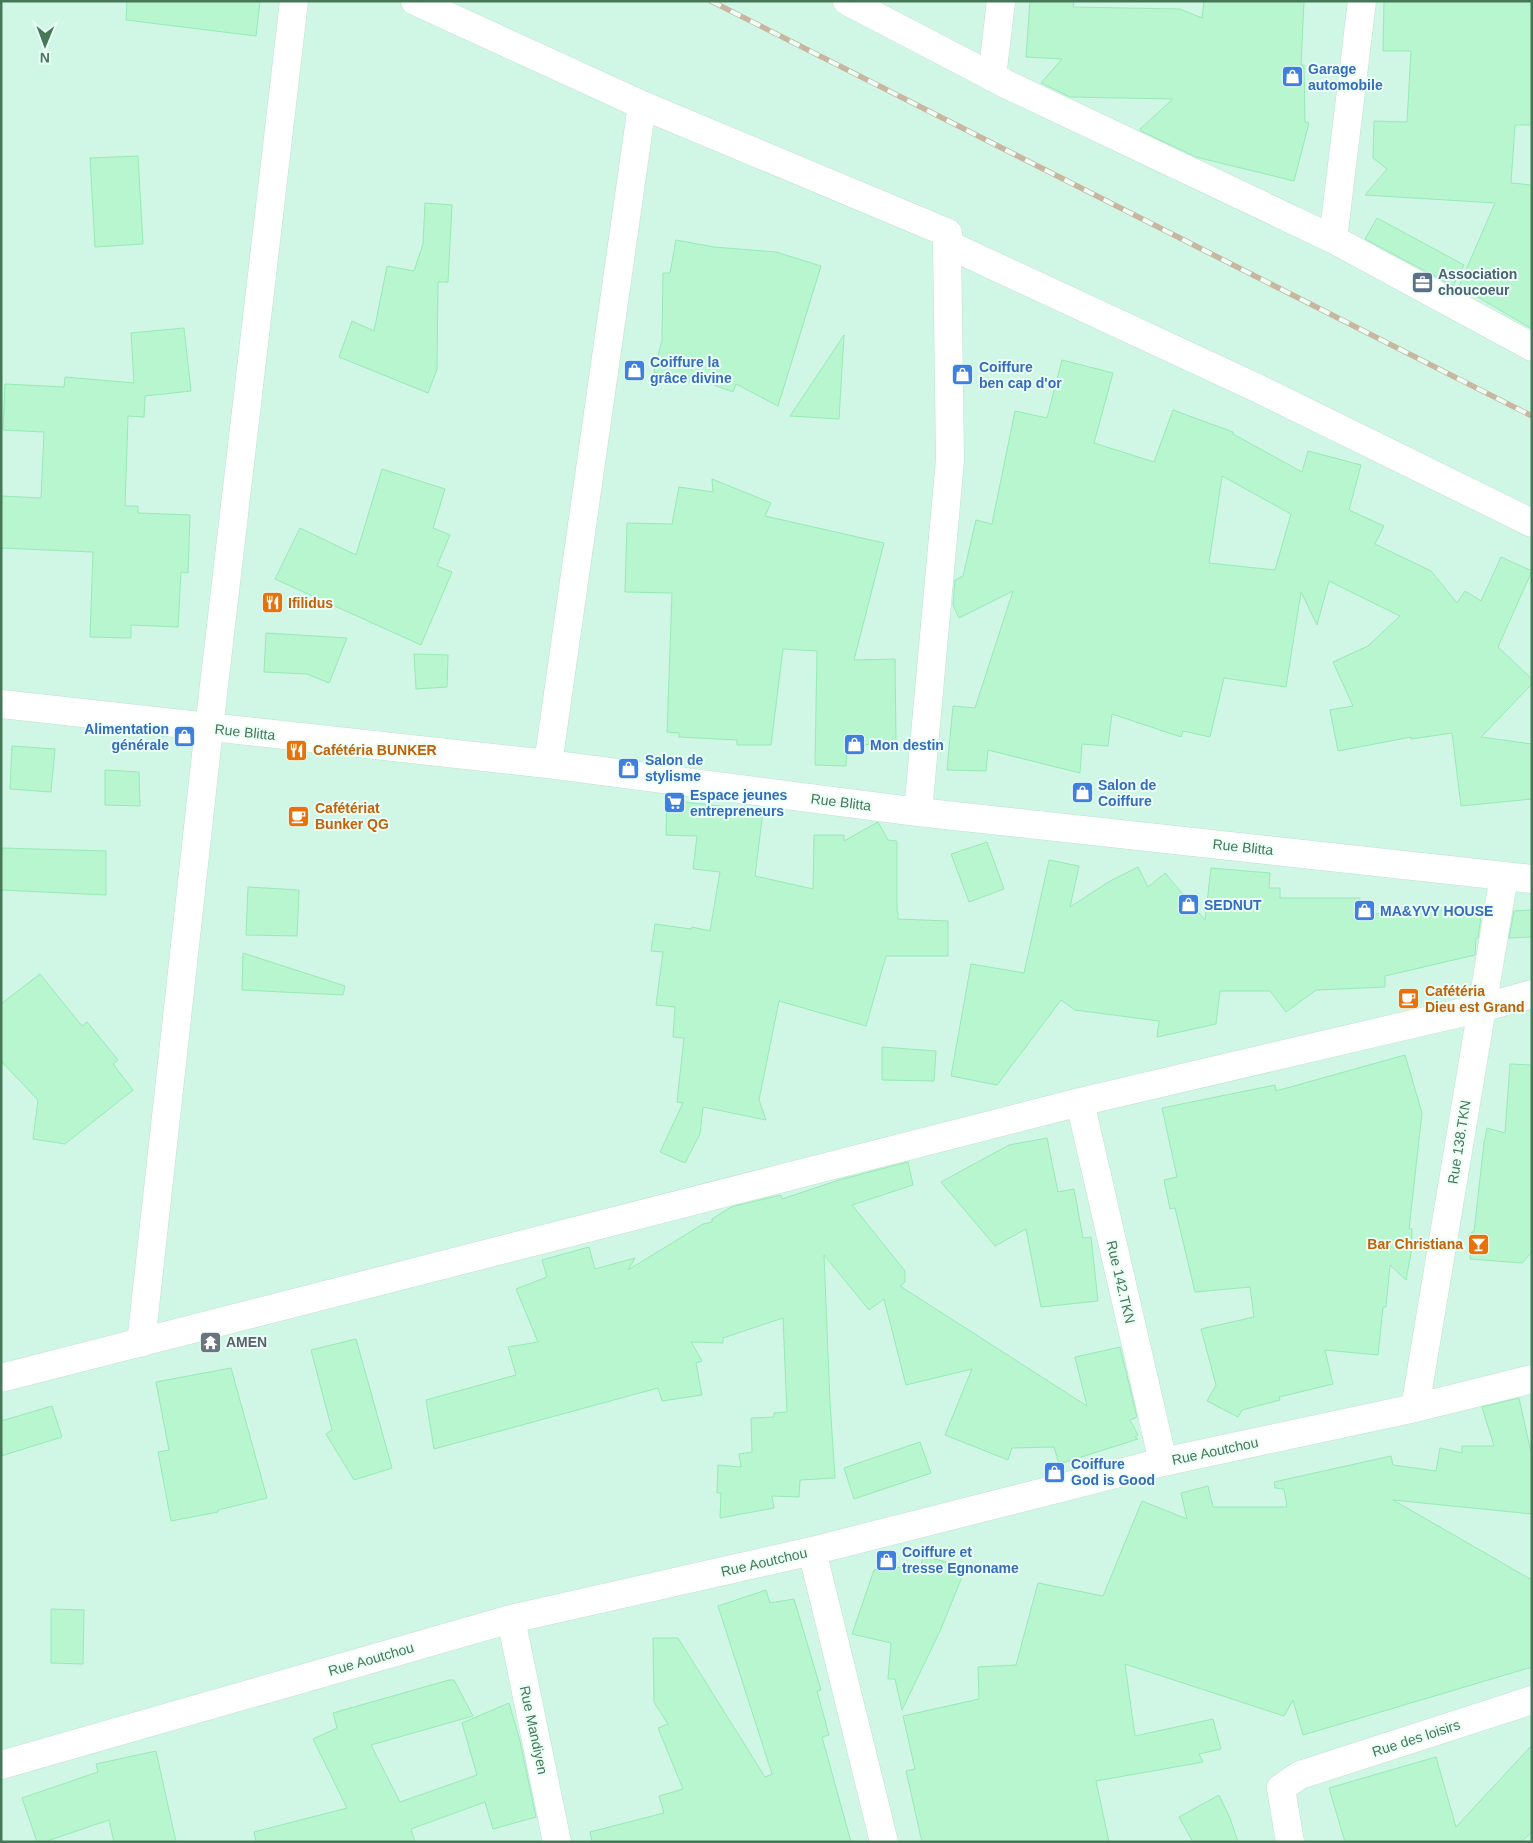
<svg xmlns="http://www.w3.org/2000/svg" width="1533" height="1843" font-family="Arial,sans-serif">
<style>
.residential{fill:#d0f6e5}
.building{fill:#b8f6d0;stroke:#97eab6;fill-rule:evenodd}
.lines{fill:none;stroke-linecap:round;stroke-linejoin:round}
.street-casing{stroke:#bde3cf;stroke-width:29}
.street{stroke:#fff;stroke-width:28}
.rail-casing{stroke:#c9b6a0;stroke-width:5.5}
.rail{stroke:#ebfff7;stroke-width:4;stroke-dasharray:11;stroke-linecap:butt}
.labels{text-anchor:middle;stroke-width:4;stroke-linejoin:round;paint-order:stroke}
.shop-label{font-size:14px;font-weight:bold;fill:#366cbe;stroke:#ebfff7;text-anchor:start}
.service-label{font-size:14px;font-weight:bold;fill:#4e5e75;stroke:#ebfff7;text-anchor:start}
.food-label{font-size:14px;font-weight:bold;fill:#c56008;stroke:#ebfff7;text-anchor:start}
.street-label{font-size:14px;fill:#467858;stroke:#ebfff7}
.worship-label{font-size:14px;font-weight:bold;fill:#5b616d;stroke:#ebfff7;text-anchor:start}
</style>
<rect width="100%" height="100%" fill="#e2fef3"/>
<path class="residential" d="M 1,1 L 1532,1 L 1532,1842 L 1,1842 Z"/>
<path class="building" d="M 127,1 L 260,1 L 256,36 L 126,20 Z
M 1030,1 L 1074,1 L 1073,7 L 1180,9 L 1202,18 L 1204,1 L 1304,1 L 1301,65 L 1304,65 L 1305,122 L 1309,123 L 1294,181 L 1196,157 L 1141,131 L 1140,129 L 1173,99 L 1070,97 L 1041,83 L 1062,59 L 1026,57 Z
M 1384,1 L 1532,1 L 1532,125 L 1515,125 L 1511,183 L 1532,185 L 1532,329 L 1459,286 L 1495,203 L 1365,195 L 1387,169 L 1373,158 L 1374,121 L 1407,122 L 1411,51 L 1383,51 Z
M 138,156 L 143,244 L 95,247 L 90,158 Z
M 425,203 L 452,205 L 448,282 L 438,282 L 437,369 L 428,393 L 339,357 L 352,321 L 374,331 L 387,266 L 414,271 L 423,244 Z
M 1377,218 L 1464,265 L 1453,286 L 1365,239 Z
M 676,240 L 714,247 L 776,252 L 821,266 L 778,406 L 736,384 L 733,392 L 689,376 L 689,382 L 654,372 L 662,340 L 663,273 L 670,273 Z
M 184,328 L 191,391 L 145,396 L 144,417 L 128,416 L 125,506 L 138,506 L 138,513 L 190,515 L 188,573 L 181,572 L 178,627 L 131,625 L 131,638 L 90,637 L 93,552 L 1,548 L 1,496 L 41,498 L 44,432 L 3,430 L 5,384 L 64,387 L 65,377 L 134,383 L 131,333 Z
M 844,335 L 839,419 L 790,416 Z
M 1062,360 L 1113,373 L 1094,443 L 1154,462 L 1173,410 L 1233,432 L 1233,434 L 1302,472 L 1308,451 L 1361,465 L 1349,510 L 1384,526 L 1375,544 L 1431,571 L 1457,603 L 1465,591 L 1481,601 L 1501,557 L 1532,571 L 1498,647 L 1532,679 L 1532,684 L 1481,737 L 1532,744 L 1532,799 L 1461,806 L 1452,733 L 1411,739 L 1411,737 L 1338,751 L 1330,710 L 1353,706 L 1333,662 L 1368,646 L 1400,616 L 1329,581 L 1317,625 L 1301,592 L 1286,687 L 1224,678 L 1210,737 L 1183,731 L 1181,737 L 1112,714 L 1108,746 L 1082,744 L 1080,773 L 988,750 L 986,771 L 947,770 L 953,706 L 975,708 L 1013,591 L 959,618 L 953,605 L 955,580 L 963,576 L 976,520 L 992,524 L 1015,411 L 1047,418 ZM 1222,476 L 1291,514 L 1275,570 L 1209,563 Z
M 382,469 L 445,489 L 433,528 L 450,535 L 437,566 L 452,572 L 421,645 L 275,579 L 300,528 L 356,555 Z
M 712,479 L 771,503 L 765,516 L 884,543 L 854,660 L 895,659 L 896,744 L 847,745 L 846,766 L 815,765 L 817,651 L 783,649 L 771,745 L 737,745 L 737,740 L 679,737 L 679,733 L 667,732 L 672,593 L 625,592 L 627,523 L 672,524 L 679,487 L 713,492 Z
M 266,633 L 347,638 L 329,683 L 307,674 L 264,672 Z
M 414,654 L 448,655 L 447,687 L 416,689 Z
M 12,746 L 55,749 L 51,792 L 10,789 Z
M 105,770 L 139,772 L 140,806 L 105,805 Z
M 667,800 L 763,811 L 755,876 L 813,889 L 814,835 L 844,835 L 844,841 L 878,822 L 888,840 L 897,841 L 897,912 L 898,912 L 898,919 L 948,921 L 948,956 L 886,956 L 866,1026 L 779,1001 L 759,1100 L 766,1120 L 703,1107 L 700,1134 L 685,1163 L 660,1152 L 683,1103 L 677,1102 L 684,1038 L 673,1037 L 675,1007 L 656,1005 L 663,952 L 651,951 L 655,924 L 691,929 L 692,927 L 710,931 L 720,872 L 693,869 L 697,836 L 666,835 Z
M 987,842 L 1004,889 L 969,902 L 951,854 Z
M 1,848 L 106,851 L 106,895 L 1,890 Z
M 1049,860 L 1079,866 L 1070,907 L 1110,881 L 1138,867 L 1148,887 L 1165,873 L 1205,920 L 1211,868 L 1270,873 L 1269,888 L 1280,888 L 1280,898 L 1360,898 L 1359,918 L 1410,906 L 1482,910 L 1478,938 L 1476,938 L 1475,955 L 1385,976 L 1385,987 L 1316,990 L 1286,1012 L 1270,991 L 1220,991 L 1216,1024 L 1157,1037 L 1159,1021 L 1075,1010 L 1061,1000 L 997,1085 L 951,1076 L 971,964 L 1024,973 Z
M 248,887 L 299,890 L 297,936 L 246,935 Z
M 1532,910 L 1532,937 L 1509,938 L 1514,911 Z
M 243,953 L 345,986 L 343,995 L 242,990 Z
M 40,974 L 82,1026 L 87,1022 L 118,1060 L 113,1064 L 133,1090 L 65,1144 L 33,1139 L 38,1100 L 1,1061 L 1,1004 Z
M 882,1047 L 936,1051 L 934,1081 L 882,1080 Z
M 1405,1055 L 1422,1113 L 1409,1229 L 1412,1229 L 1411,1253 L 1406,1280 L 1390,1265 L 1386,1307 L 1383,1307 L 1378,1355 L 1325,1350 L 1333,1384 L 1279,1397 L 1280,1400 L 1242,1410 L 1238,1417 L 1207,1401 L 1216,1385 L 1201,1329 L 1254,1317 L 1250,1287 L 1195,1292 L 1175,1208 L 1170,1209 L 1164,1180 L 1177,1177 L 1162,1108 L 1275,1085 L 1276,1091 Z
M 1510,1064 L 1532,1065 L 1532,1252 L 1522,1263 L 1470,1259 L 1472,1232 L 1474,1232 L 1484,1143 L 1487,1128 L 1505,1133 Z
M 1047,1138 L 1058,1192 L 1074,1189 L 1083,1238 L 1091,1237 L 1098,1301 L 1041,1307 L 1026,1229 L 995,1246 L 941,1182 L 1009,1145 Z
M 908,1162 L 913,1185 L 852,1205 L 905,1271 L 905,1282 L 900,1286 L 1087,1406 L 1075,1357 L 1120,1347 L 1137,1417 L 1130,1420 L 1138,1435 L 1135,1437 L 1138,1439 L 1059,1464 L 1054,1447 L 1012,1448 L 1008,1460 L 945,1435 L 972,1369 L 906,1385 L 884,1299 L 869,1310 L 824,1255 L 830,1402 L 835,1478 L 800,1480 L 799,1497 L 772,1496 L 774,1508 L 720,1518 L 721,1493 L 717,1493 L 718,1465 L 741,1467 L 739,1454 L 752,1452 L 751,1418 L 774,1417 L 774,1413 L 787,1412 L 783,1318 L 723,1338 L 723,1343 L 691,1342 L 702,1361 L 696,1363 L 702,1395 L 662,1401 L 658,1388 L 434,1449 L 426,1400 L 516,1375 L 508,1347 L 538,1342 L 516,1289 L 547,1277 L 542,1260 L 589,1247 L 595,1269 L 635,1258 L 628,1270 L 703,1224 L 712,1222 L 712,1219 L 731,1207 L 781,1195 L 782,1199 L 839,1180 Z
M 356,1339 L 392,1468 L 354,1480 L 326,1434 L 332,1430 L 311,1350 Z
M 231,1368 L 267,1498 L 218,1510 L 218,1512 L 171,1521 L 158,1452 L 169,1450 L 156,1382 Z
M 1519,1398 L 1532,1457 L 1532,1514 L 1393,1500 L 1532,1580 L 1532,1667 L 1303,1735 L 1293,1700 L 1284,1716 L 1125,1664 L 1135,1736 L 1213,1719 L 1221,1749 L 1199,1754 L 1203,1762 L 1096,1781 L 1109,1842 L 922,1842 L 906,1771 L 915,1769 L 903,1716 L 979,1699 L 978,1667 L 1016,1665 L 1038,1583 L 1103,1596 L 1142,1501 L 1187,1519 L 1181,1493 L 1208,1486 L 1213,1507 L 1287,1507 L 1284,1489 L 1275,1488 L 1274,1482 L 1391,1456 L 1393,1465 L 1436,1471 L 1440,1448 L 1462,1453 L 1462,1446 L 1494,1446 L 1482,1407 Z
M 52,1406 L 62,1437 L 1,1456 L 1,1421 Z
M 920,1442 L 931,1473 L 854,1499 L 844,1468 Z
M 923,1556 L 966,1567 L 940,1631 L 902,1710 L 895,1679 L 888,1679 L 891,1643 L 852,1634 L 874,1570 L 921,1565 Z
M 766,1590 L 770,1603 L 794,1599 L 821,1690 L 817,1691 L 829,1735 L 822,1737 L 851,1842 L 592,1842 L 590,1832 L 664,1813 L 659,1796 L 683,1789 L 658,1728 L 668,1724 L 654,1702 L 653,1638 L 678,1638 L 765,1777 L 772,1774 L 718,1606 Z
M 51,1609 L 84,1610 L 83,1664 L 51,1663 Z
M 449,1680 L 454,1680 L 473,1716 L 371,1745 L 400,1802 L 477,1775 L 462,1723 L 509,1703 L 520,1741 L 536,1817 L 493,1829 L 485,1802 L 411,1829 L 415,1842 L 256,1842 L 254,1832 L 347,1808 L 313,1739 L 337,1728 L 333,1713 Z
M 1532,1745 L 1532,1832 L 1521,1842 L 1345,1842 L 1329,1788 L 1436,1757 L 1456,1827 Z
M 156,1751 L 176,1842 L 114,1842 L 109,1820 L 44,1842 L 37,1842 L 22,1798 L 98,1772 L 96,1764 Z
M 1219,1795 L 1230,1818 L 1238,1842 L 1193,1842 L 1179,1817 Z"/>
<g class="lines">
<defs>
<path id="street" d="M 415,1 L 642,105 L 948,233 L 947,244 L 1257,388 L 1532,523
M 847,1 L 1008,85 L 1333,239 L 1532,347
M 992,77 L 1001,1
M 1333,239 L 1362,1
M 1,704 L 548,764 L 918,812 L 1532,879
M 548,764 L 642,105
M 918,812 L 950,460 L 947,244
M 1080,1102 L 1163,1462
M 141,1343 L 209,728 L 294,1
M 1,1378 L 1080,1102 L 1481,1008 L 1532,994
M 1415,1408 L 1504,876
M 812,1551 L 884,1842
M 511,1619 L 557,1842
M 1,1765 L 511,1619 L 812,1551 L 1163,1462 L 1415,1408 L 1532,1379
M 1290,1842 L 1281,1788 L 1300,1775 L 1532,1700"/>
</defs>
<use href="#street" class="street-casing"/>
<use href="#street" class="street"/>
<defs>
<path id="rail" d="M 711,1 L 1532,416"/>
</defs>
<use href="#rail" class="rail-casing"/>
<use href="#rail" class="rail"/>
</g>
<defs>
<symbol id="shop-square" viewBox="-11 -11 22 22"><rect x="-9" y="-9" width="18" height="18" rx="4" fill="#3f7fe0" stroke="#ebfff7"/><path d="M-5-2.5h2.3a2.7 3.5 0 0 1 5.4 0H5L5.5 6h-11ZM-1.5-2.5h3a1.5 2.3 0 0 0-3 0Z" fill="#fff"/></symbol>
<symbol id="office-square" viewBox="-11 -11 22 22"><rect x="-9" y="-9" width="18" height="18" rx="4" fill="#5c6f8a" stroke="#ebfff7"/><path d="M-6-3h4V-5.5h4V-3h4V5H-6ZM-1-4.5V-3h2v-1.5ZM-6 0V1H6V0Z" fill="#fff"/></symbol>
<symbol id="restaurant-square" viewBox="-11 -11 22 22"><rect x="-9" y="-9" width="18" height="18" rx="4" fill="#e8710a" stroke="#ebfff7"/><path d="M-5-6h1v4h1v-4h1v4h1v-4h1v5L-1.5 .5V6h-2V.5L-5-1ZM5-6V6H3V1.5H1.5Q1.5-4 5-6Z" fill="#fff"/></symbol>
<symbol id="supermarket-square" viewBox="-11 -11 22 22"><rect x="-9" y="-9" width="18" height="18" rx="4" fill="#3f7fe0" stroke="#ebfff7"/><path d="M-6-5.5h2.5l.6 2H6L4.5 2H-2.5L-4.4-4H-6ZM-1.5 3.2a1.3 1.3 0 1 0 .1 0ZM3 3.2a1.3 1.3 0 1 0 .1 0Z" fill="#fff"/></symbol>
<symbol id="cafe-square" viewBox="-11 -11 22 22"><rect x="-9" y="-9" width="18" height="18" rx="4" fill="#e8710a" stroke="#ebfff7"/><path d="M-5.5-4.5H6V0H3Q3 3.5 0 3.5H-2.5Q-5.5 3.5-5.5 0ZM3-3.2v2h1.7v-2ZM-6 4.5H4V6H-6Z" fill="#fff"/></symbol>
<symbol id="bar-square" viewBox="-11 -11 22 22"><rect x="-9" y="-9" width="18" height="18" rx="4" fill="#e8710a" stroke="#ebfff7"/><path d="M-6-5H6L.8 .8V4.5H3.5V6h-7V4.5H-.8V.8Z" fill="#fff"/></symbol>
<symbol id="temple-square" viewBox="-11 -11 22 22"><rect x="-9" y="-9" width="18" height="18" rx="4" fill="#6b7280" stroke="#ebfff7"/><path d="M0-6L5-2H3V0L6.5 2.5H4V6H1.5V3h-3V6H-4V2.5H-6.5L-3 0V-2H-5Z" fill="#fff"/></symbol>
</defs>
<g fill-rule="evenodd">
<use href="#shop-square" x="1280" y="64" width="25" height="25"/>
<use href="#office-square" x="1410" y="270" width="25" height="25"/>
<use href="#shop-square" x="622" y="358" width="25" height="25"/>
<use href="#shop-square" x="950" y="362" width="25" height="25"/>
<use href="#restaurant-square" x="260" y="590" width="25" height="25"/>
<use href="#shop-square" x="172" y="724" width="25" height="25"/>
<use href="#shop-square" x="842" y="732" width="25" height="25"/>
<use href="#restaurant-square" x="284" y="738" width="25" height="25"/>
<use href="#shop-square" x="616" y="756" width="25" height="25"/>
<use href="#shop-square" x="1070" y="780" width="25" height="25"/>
<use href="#supermarket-square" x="662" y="790" width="25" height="25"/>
<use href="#cafe-square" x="286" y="804" width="25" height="25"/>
<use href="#shop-square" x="1176" y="892" width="25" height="25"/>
<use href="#shop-square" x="1352" y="898" width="25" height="25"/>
<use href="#cafe-square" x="1396" y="986" width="25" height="25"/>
<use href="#bar-square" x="1466" y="1232" width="25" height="25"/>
<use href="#temple-square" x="198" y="1330" width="25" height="25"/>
<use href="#shop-square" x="1042" y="1460" width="25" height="25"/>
<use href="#shop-square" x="874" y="1548" width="25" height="25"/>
</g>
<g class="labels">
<g class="shop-label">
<text x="1308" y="74">Garage<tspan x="1308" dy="16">automobile</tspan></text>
<text x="650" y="367">Coiffure la<tspan x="650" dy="16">grâce divine</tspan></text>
<text x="979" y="372">Coiffure<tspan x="979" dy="16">ben cap d'or</tspan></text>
<text x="169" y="734" text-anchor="end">Alimentation<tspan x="169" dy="16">générale</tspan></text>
<text x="870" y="750">Mon destin</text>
<text x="645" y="765">Salon de<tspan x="645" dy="16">stylisme</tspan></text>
<text x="1098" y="790">Salon de<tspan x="1098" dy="16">Coiffure</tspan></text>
<text x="690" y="800">Espace jeunes<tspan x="690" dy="16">entrepreneurs</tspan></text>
<text x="1204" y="910">SEDNUT</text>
<text x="1380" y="916">MA&amp;YVY HOUSE</text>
<text x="1071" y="1469">Coiffure<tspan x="1071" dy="16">God is Good</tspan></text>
<text x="902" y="1557">Coiffure et<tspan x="902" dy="16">tresse Egnoname</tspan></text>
</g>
<g class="service-label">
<text x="1438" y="279">Association<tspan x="1438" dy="16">choucoeur</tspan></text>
</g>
<g class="food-label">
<text x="288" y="608">Ifilidus</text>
<text x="313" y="755">Cafétéria BUNKER</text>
<text x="315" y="813">Cafétériat<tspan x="315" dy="16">Bunker QG</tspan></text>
<text x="1425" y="996">Cafétéria<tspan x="1425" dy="16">Dieu est Grand</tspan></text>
<text x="1463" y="1249" text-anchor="end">Bar Christiana</text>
</g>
<g class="street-label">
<text transform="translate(245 732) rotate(6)" y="5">Rue Blitta</text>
<text transform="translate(841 802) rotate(7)" y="5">Rue Blitta</text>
<text transform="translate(1243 847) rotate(6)" y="5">Rue Blitta</text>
<text transform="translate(1459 1142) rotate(-81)" y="5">Rue 138.TKN</text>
<text transform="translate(1121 1282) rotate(77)" y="5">Rue 142.TKN</text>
<text transform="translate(1215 1451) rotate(-12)" y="5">Rue Aoutchou</text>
<text transform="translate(764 1562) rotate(-13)" y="5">Rue Aoutchou</text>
<text transform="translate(371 1659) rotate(-16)" y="5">Rue Aoutchou</text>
<text transform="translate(534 1730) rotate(78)" y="5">Rue Mandiyen</text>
<text transform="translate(1416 1738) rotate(-18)" y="5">Rue des loisirs</text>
</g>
<g class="worship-label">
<text x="226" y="1347">AMEN</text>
</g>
</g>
<rect width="1533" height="1843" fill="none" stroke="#467858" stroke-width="5"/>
<g transform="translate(45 45) rotate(181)" stroke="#ebfff7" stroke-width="4" paint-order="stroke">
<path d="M0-4L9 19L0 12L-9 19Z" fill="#467858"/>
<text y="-8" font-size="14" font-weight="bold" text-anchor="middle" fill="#467858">N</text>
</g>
</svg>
